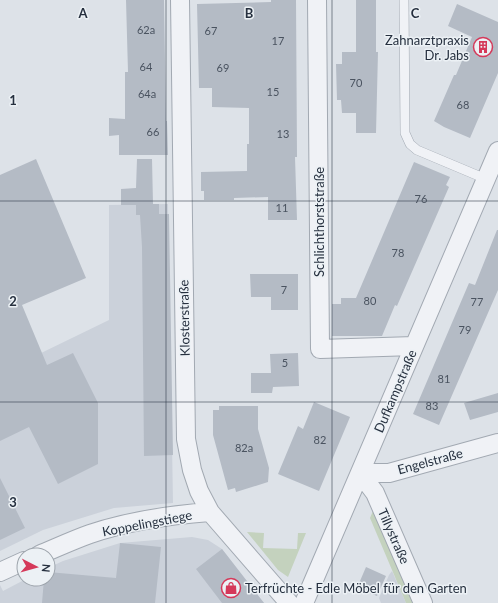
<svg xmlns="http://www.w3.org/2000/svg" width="498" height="603" font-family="Lato,sans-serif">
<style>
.built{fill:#cbd1da}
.green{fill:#c4d2be}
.building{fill:#b4bbc5}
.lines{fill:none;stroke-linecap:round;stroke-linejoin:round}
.service-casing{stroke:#a2a9b2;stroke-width:10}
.minor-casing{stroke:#a2a9b2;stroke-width:20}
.service{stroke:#f0f2f6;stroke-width:9}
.minor{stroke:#f0f2f6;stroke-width:18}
.grid{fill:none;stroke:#26303f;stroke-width:1;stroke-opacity:0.55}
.labels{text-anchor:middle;stroke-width:3;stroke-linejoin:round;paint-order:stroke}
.number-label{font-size:11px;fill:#4a5360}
.poi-label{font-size:13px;fill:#26303f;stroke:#ecf1f5;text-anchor:end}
.street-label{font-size:13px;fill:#26303f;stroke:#ecf1f5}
.grid-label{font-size:13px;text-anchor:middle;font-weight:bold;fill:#26303f;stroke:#ecf1f5;stroke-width:3;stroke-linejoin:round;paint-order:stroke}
</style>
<rect width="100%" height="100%" fill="#dde2e8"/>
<path class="built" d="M 168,204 L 173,503 L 114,508 L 43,530 L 0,551 L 0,373 L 109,320 L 109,205 Z
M 192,537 L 208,540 L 222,549 L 264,603 L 0,603 L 0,585 L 3,591 L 26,579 L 48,579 L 48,568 L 63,561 L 120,543 Z
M 392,571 L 406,603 L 381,603 L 379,598 L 389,575 Z"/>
<path class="green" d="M 375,506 L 418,603 L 406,603 L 370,518 Z
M 247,532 L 264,533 L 263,548 L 297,549 L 298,533 L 306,533 L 288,577 L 278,570 Z"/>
<path class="building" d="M 126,0 L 164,0 L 166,121 L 167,121 L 168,155 L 119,155 L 119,135 L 109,136 L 109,118 L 125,119 L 125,72 L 128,72 Z
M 271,0 L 296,0 L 297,157 L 295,157 L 297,220 L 268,220 L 268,197 L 234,198 L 234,200 L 204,200 L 204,191 L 201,191 L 201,172 L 247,171 L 247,144 L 249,144 L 249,108 L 212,107 L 212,88 L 199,88 L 197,4 L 271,2 Z
M 356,0 L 376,0 L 376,52 L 378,52 L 376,133 L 356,133 L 356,113 L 342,113 L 341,100 L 337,100 L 336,64 L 342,64 L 342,52 L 356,52 Z
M 457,4 L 498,22 L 498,73 L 470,138 L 444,127 L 434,121 L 454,75 L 456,75 L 472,37 L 448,26 Z
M 36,159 L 86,278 L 22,305 L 47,365 L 73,353 L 98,403 L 98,464 L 58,484 L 29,427 L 0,441 L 0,175 Z
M 137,159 L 152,159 L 153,204 L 159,204 L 159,214 L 169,214 L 173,455 L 144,456 L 142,247 L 140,215 L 136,215 L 136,205 L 121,205 L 121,189 L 136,188 Z
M 414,162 L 450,177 L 446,185 L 449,187 L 397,306 L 395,305 L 382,336 L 332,336 L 332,304 L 341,304 L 341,298 L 356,298 Z
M 497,230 L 498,230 L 498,290 L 439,425 L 413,414 L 469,283 L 475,285 Z
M 250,274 L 298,274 L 298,310 L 271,310 L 271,297 L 251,297 Z
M 298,353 L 299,386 L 273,387 L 272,393 L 251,393 L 251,373 L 271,373 L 270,354 Z
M 498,393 L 498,412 L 470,420 L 464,403 Z
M 314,402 L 350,417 L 319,491 L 278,474 L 298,426 L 303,429 Z
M 219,406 L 258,406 L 258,429 L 269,468 L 268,482 L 236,492 L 235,488 L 228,490 L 213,435 L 213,410 L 219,410 Z
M 0,478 L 25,528 L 0,540 Z
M 120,543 L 161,547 L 155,603 L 42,603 L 44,579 L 48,579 L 48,572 L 116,578 Z
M 222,549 L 264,603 L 222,603 L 196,569 Z
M 366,567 L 386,576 L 377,596 L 357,588 Z"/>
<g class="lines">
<defs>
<path id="service" d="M 404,0 L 405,133 L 410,144 L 417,150 L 486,179"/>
<path id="minor" d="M 180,0 L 186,439 L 192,470 L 199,491 L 210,512 L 289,603
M 317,0 L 320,349 L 414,346
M 360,473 L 375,493 L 423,603
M 360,473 L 389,473 L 498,443
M 39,555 C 56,548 73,540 90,534 C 128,521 170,515 210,512
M 0,572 L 24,561
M 304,603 L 498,151"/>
</defs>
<use href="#service" class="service-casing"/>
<use href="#minor" class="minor-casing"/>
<use href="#service" class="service"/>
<use href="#minor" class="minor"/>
</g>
<path class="grid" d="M 166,0 L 166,603M 332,0 L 332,603M 0,201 L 498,201M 0,402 L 498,402"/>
<defs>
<symbol id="building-ring" viewBox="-11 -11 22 22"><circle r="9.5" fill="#ecf1f5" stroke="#d5395a" stroke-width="1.5"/><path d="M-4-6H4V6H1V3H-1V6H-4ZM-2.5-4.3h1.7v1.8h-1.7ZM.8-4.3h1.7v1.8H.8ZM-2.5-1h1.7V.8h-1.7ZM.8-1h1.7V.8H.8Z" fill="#d5395a"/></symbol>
<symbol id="shop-ring" viewBox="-11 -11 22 22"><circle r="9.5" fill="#ecf1f5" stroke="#d5395a" stroke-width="1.5"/><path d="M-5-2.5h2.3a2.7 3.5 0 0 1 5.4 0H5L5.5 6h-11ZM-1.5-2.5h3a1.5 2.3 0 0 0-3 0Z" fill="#d5395a"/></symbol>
</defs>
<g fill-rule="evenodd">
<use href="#building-ring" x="472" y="36" width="22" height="22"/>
<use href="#shop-ring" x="220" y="577" width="22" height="22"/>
</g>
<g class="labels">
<g class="number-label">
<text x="146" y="34">62a</text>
<text x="211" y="35">67</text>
<text x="278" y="45">17</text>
<text x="146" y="71">64</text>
<text x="223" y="72">69</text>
<text x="356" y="87">70</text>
<text x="273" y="96">15</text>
<text x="147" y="98">64a</text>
<text x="463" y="109">68</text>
<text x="153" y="136">66</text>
<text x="283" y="138">13</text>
<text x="421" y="203">76</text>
<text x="282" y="212">11</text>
<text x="398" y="257">78</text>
<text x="284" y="294">7</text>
<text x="370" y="305">80</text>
<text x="477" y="306">77</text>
<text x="465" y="334">79</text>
<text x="285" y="367">5</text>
<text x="444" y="383">81</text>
<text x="432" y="410">83</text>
<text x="320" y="444">82</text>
<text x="244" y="452">82a</text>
</g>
<g class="poi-label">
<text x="469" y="45">Zahnarztpraxis<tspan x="469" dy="15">Dr. Jabs</tspan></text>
<text x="245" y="593" text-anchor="start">Terfrüchte - Edle Möbel für den Garten</text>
</g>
<g class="street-label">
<text transform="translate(319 222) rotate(-90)" y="5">Schlichthorststraße</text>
<text transform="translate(184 318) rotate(-91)" y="5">Klosterstraße</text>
<text transform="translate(395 391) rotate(-67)" y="5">Dufkampstraße</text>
<text transform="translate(430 461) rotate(-15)" y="5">Engelstraße</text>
<text transform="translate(147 523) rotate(-11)" y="5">Koppelingstiege</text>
<text transform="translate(394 536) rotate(66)" y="5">Tillystraße</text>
</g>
</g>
<g class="grid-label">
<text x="83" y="18">A</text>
<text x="249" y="18">B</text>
<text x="415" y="18">C</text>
<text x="13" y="105">1</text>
<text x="13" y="306">2</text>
<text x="13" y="507">3</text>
</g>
<g transform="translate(36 567) rotate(96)"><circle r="19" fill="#ecf1f5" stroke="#9da4ac"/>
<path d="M0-3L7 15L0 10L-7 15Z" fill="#d5395a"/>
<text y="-6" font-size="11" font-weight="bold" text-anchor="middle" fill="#26303f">N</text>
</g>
</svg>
